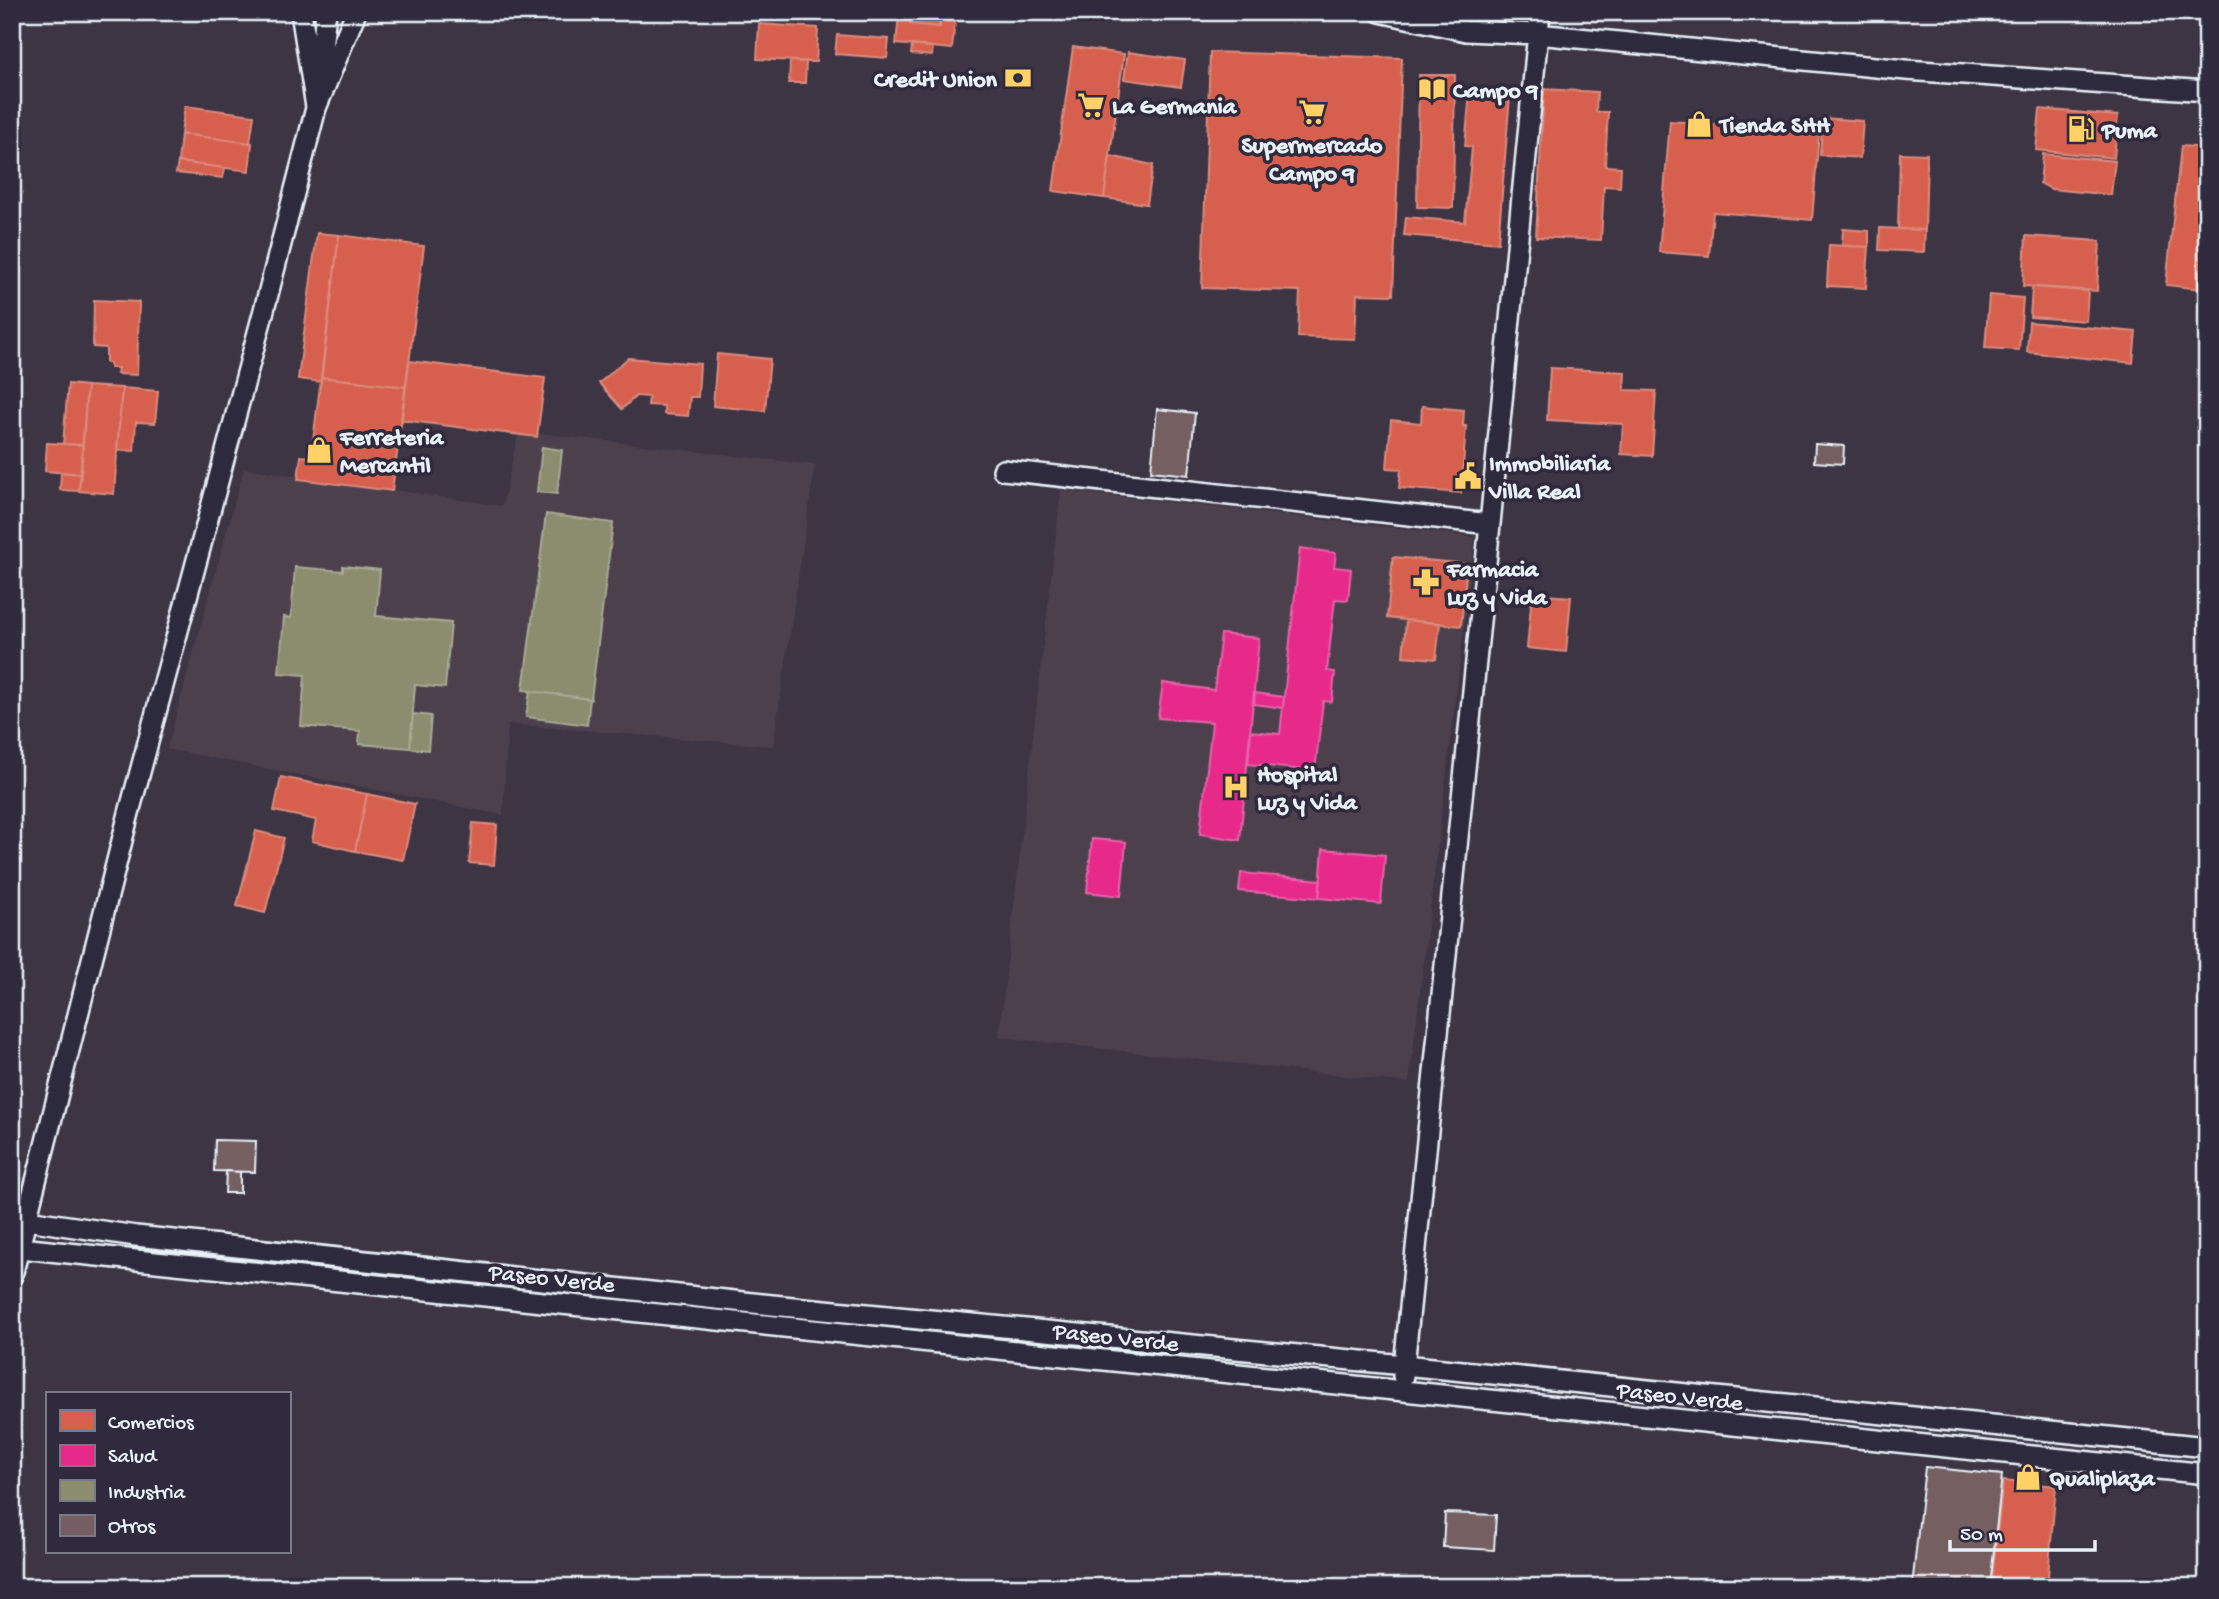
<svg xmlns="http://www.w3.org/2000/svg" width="2219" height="1599" font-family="'Gochi Hand',sans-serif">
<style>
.built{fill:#4e414d}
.shops{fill:#d6604d;stroke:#db8c80;stroke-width:2}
.health{fill:#e7298a;stroke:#e765ab;stroke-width:2}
.industry{fill:#8c8c6e;stroke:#a8aa97;stroke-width:2}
.building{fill:#745e61;stroke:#e8f1f8;stroke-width:2}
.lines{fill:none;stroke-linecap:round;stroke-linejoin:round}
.minor-casing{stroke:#e8f1f8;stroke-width:24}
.minor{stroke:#2f2a3d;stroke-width:19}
.labels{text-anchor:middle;stroke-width:7;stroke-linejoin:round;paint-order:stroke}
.poi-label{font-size:24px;font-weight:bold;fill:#e8f1f8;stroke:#2f2a3d;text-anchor:start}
.street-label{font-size:24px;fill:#e8f1f8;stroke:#2f2a3d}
</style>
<rect width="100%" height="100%" fill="#3d3444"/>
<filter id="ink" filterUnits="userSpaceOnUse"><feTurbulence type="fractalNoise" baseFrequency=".0143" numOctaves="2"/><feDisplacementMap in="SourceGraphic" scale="14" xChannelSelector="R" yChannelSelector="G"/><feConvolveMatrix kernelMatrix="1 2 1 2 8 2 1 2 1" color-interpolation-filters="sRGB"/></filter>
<g filter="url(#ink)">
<path class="built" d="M 519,431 L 815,465 L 773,746 L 508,724 L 503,815 L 167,749 L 244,468 L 502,506 Z
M 1061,490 L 1475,537 L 1409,1083 L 999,1037 Z"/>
<path class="shops" d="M 911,12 L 941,12 L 939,27 L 910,24 Z
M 941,12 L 956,12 L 952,49 L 896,44 L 899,15 L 911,16 L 910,24 L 940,27 Z
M 759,24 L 818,28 L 816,62 L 757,59 Z
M 837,35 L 889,39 L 887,58 L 835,54 Z
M 912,45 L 933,47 L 932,56 L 911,54 Z
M 1073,47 L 1124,54 L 1104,198 L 1053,191 Z
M 1128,52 L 1185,60 L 1181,87 L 1124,79 Z
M 1210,52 L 1402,58 L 1393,295 L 1357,294 L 1355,339 L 1298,337 L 1300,291 L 1202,288 Z
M 790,61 L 806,62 L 805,83 L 789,83 Z
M 1419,75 L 1455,75 L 1453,208 L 1417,207 Z
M 1544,89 L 1597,92 L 1596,112 L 1608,112 L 1605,166 L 1621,167 L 1620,187 L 1604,186 L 1601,240 L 1536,237 Z
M 1470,92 L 1510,96 L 1498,243 L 1404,235 L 1406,217 L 1465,222 L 1472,147 L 1465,146 Z
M 185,106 L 254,115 L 250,143 L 181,134 Z
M 2040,109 L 2118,116 L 2114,158 L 2036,150 Z
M 1823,118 L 1863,121 L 1860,158 L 1820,155 Z
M 1670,121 L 1819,132 L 1812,220 L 1713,212 L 1709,256 L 1659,252 Z
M 181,134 L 252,143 L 249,171 L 178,162 Z
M 2181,146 L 2207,148 L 2207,255 L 2202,254 L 2199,289 L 2166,285 Z
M 1900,153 L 1927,154 L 1925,230 L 1898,229 Z
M 2043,154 L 2115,161 L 2111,195 L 2051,189 L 2040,183 Z
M 1110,156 L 1153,165 L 1147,204 L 1104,198 Z
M 178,162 L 225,168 L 223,178 L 176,173 Z
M 1880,228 L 1925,230 L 1924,252 L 1879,250 Z
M 1843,229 L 1869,231 L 1869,247 L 1842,246 Z
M 317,233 L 339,235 L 321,382 L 298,379 Z
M 339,235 L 424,246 L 406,387 L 321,377 Z
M 2026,236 L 2100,241 L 2097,291 L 2023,286 Z
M 1829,245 L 1869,247 L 1866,288 L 1827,286 Z
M 2032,287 L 2088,291 L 2086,321 L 2030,317 Z
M 1989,295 L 2023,298 L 2019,350 L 1985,348 Z
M 94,300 L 139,302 L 137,375 L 117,374 L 118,368 L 110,368 L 110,363 L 106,363 L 106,348 L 93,347 Z
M 2029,322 L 2136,332 L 2133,363 L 2027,352 Z
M 717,354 L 770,359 L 765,411 L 713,406 Z
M 628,358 L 700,364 L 698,397 L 690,397 L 688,416 L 664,414 L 664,406 L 648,405 L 649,397 L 636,396 L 622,409 L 599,383 Z
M 409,361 L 545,378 L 537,437 L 401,420 Z
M 1550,368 L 1625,372 L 1624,390 L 1656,391 L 1652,456 L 1621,454 L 1623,424 L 1547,420 Z
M 321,377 L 406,387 L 392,491 L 298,479 L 301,456 L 311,457 Z
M 68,384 L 87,386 L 83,445 L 63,444 Z
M 87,386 L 122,388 L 114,494 L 79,491 Z
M 122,388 L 158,391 L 155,423 L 136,422 L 134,451 L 117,450 Z
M 1422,406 L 1464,410 L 1463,426 L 1466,426 L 1461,493 L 1399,488 L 1401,469 L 1387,468 L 1391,420 L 1421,423 Z
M 47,443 L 83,445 L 81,474 L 45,471 Z
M 61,472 L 81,474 L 79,491 L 60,490 Z
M 1393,557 L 1467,564 L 1461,626 L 1387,618 Z
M 1532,594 L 1571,597 L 1566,652 L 1527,648 Z
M 1406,620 L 1440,623 L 1436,659 L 1403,656 Z
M 281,777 L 367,794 L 355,851 L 312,841 L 316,820 L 274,811 Z
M 367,794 L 415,804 L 403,860 L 355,851 Z
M 473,823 L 497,825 L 494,865 L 469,863 Z
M 256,831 L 284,838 L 265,913 L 237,906 Z
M 2003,1481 L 2056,1486 L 2047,1587 L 1991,1587 Z"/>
<path class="health" d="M 1300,548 L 1336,553 L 1334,567 L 1351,569 L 1348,600 L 1335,599 L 1327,671 L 1335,672 L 1332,702 L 1323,701 L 1315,771 L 1248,764 L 1251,731 L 1280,734 Z
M 1221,634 L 1259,638 L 1240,840 L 1200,834 L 1212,722 L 1158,718 L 1163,683 L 1214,690 Z
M 1255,693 L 1284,697 L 1283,708 L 1254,704 Z
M 1092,839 L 1126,842 L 1121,896 L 1087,892 Z
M 1323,849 L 1385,855 L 1381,904 L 1319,898 Z
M 1241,873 L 1321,880 L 1319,898 L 1239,891 Z"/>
<path class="industry" d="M 542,447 L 562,450 L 557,494 L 537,492 Z
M 546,514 L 613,523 L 591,699 L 523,690 Z
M 343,566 L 380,570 L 376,616 L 451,623 L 445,688 L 415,685 L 410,748 L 359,744 L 360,731 L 301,726 L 305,675 L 279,673 L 284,617 L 291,618 L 295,567 L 343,571 Z
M 530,691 L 590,699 L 587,725 L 526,717 Z
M 413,714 L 431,716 L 428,750 L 410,748 Z"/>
<path class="building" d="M 1157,409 L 1195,413 L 1189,475 L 1151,471 Z
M 1815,444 L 1844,446 L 1843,464 L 1814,462 Z
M 215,1140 L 256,1141 L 255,1172 L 214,1171 Z
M 226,1171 L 240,1172 L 240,1193 L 225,1193 Z
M 1925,1467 L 2002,1475 L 1990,1587 L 1912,1587 Z
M 1445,1513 L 1496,1515 L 1494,1550 L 1443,1547 Z
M 278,1578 L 317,1580 L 316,1587 L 278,1587 Z"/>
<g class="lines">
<defs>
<path id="minor" d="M 301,12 L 316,107
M 1380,12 L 1466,31 L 1537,34 L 1906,70 L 2207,91
M 319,76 L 326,12
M 1003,470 L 1490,524
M 27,1220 L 136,1236 L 772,1305 L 1404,1365 L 2207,1447
M 20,1248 L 2207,1474
M 12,1276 L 129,813 L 264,310 L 316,108 L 356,12
M 1403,1376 L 1490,524 L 1540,12"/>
</defs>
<use href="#minor" class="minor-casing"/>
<use href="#minor" class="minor"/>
</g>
</g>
<defs>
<symbol id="bank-bare" viewBox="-9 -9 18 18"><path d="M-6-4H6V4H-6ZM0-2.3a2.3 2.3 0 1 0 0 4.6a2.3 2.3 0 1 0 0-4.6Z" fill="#ffd166" stroke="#2f2a3d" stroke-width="2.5" paint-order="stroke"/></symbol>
<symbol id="library-bare" viewBox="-9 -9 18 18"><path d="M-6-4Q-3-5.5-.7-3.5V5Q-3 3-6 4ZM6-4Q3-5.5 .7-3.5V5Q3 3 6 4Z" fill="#ffd166" stroke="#2f2a3d" stroke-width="2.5" paint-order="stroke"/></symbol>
<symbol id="supermarket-bare" viewBox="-9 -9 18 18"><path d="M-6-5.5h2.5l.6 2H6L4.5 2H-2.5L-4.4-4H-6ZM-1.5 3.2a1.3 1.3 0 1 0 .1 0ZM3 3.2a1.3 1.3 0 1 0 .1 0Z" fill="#ffd166" stroke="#2f2a3d" stroke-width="2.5" paint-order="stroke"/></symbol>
<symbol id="shop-bare" viewBox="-9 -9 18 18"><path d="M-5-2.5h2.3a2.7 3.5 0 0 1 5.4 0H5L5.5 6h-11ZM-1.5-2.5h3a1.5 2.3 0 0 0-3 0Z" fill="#ffd166" stroke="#2f2a3d" stroke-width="2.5" paint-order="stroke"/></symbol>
<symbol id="fuel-bare" viewBox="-9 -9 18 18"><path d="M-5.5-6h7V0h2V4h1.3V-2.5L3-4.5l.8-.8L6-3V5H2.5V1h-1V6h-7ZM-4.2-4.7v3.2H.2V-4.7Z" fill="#ffd166" stroke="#2f2a3d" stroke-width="2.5" paint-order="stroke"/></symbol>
<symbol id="civic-bare" viewBox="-9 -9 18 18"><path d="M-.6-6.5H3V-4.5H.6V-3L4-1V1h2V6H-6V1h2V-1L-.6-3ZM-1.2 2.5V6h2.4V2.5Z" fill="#ffd166" stroke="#2f2a3d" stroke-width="2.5" paint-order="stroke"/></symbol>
<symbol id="pharmacy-bare" viewBox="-9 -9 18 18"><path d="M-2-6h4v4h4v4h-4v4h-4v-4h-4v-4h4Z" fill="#ffd166" stroke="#2f2a3d" stroke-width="2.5" paint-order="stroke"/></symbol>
<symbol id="hospital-bare" viewBox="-9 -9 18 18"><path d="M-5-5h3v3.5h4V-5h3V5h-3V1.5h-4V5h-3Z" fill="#ffd166" stroke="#2f2a3d" stroke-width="2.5" paint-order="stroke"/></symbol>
</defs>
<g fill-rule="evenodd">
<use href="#bank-bare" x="999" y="59" width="38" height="38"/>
<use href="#library-bare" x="1413" y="70" width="38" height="38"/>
<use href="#supermarket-bare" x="1072" y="86" width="38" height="38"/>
<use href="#supermarket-bare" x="1293" y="93" width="38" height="38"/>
<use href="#shop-bare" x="1680" y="105" width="38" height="38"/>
<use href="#fuel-bare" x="2062" y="110" width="38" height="38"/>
<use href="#shop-bare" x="300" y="431" width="38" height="38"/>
<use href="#civic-bare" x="1449" y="457" width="38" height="38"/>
<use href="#pharmacy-bare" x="1407" y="563" width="38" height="38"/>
<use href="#hospital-bare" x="1217" y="768" width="38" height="38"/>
<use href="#shop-bare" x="2009" y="1458" width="38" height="38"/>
</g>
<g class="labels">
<g class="poi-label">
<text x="997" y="86" text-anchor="end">Credit Union</text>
<text x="1453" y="97">Campo 9</text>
<text x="1112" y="113">La Germania</text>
<text x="1720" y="132">Tienda SHH</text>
<text x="2102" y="137">Puma</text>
<text x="1312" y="152" text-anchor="middle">Supermercado<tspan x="1312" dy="28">Campo 9</tspan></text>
<text x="340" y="444">Ferreteria<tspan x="340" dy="28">Mercantil</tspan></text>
<text x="1489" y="470">Immobiliaria<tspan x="1489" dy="28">Villa Real</tspan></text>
<text x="1447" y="576">Farmacia<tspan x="1447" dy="28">Luz y Vida</tspan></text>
<text x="1257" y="781">Hospital<tspan x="1257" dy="28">Luz y Vida</tspan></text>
<text x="2049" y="1485">Qualiplaza</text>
</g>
<g class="street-label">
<text transform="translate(552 1277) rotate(6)" y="8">Paseo Verde</text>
<text transform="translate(1116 1336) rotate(6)" y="8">Paseo Verde</text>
<text transform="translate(1680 1395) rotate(6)" y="8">Paseo Verde</text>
</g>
</g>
<rect width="2219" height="1599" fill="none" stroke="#2f2a3d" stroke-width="42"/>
<rect x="21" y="21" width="2177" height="1557" fill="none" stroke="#e8f1f8" stroke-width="2.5" filter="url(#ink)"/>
<rect x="46" y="1392" width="245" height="161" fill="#2f2a3d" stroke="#797a88" stroke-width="2"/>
<rect x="60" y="1410" width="35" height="21" fill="#d6604d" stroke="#797a88" stroke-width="2"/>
<text x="108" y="1428" font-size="21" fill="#e8f1f8">Comercios</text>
<rect x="60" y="1445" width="35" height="21" fill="#e7298a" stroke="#797a88" stroke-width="2"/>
<text x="108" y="1462" font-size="21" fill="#e8f1f8">Salud</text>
<rect x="60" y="1480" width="35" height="21" fill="#8c8c6e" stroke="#797a88" stroke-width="2"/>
<text x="108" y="1498" font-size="21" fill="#e8f1f8">Industria</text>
<rect x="60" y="1515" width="35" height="21" fill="#745e61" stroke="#797a88" stroke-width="2"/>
<text x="108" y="1532" font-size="21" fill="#e8f1f8">Otros</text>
<path d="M1950 1540v10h145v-10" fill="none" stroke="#e8f1f8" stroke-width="3.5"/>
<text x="1960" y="1540" font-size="21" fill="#e8f1f8" stroke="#2f2a3d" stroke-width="5" paint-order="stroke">50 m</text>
</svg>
